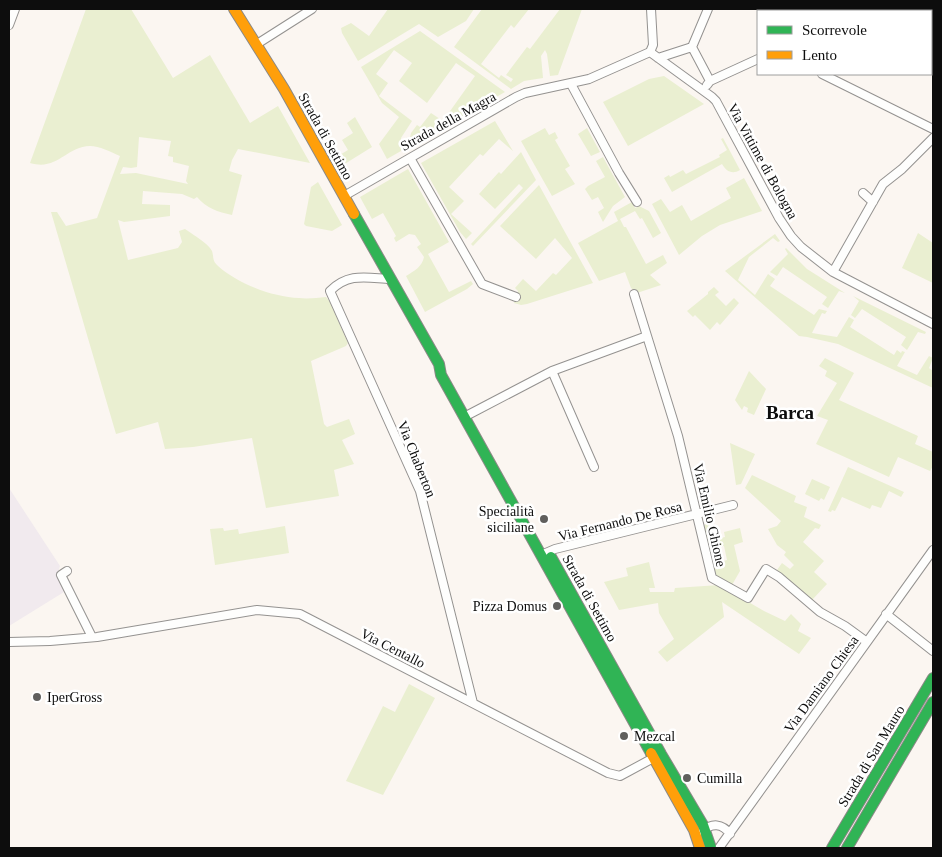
<svg xmlns="http://www.w3.org/2000/svg" width="942" height="857" font-family="'Times New Roman',serif">
<style>
.industrial{fill:#f1eaee}
.green{fill:#eaefd1;fill-rule:evenodd}
.lines{fill:none;stroke-linecap:round;stroke-linejoin:round}
.street-casing{stroke:#949290;stroke-width:10}
.fast-casing{stroke:#8b8986;stroke-width:12}
.slow-casing{stroke:#8b8986;stroke-width:12}
.street{stroke:#fefefd;stroke-width:8}
.fast{stroke:#30b455;stroke-width:10}
.slow{stroke:#ff9f0a;stroke-width:10}
.poi-dot{fill:#605f5d;stroke:#fff;stroke-width:2}
.labels{text-anchor:middle;stroke-width:5;stroke-linejoin:round;paint-order:stroke}
.street-label{font-size:14px;fill:#0d0d0d;stroke:#fff}
.poi-label{font-size:14px;fill:#0d0d0d;stroke:#fff;text-anchor:start}
.district-label{font-size:19px;font-weight:bold;fill:#0d0d0d;stroke:#fff}
</style>
<rect width="100%" height="100%" fill="#fbf6f1"/>
<path class="industrial" d="M 9,488 L 60,566 L 57,575 L 64,592 L 9,626 Z"/>
<path class="green" d="M 86,9 L 131,9 L 173,78 L 210,55 L 250,123 L 278,106 L 310,163 L 238,149 L 232,160 L 229,171 L 242,175 L 232,215 C 218,212 206,208 197,197 L 194,199 L 182,194 L 143,191 L 142,204 L 170,205 L 170,216 L 124,222 L 118,220 L 128,260 L 178,248 L 182,242 L 179,231 L 185,229 C 192,234 209,244 212,251 C 214,257 212,260 217,265 C 236,283 272,297 299,298 C 307,299 317,298 326,297 L 330,302 L 348,343 L 346,346 L 311,361 L 324,424 L 327,427 L 349,419 L 355,434 L 342,440 L 354,464 L 334,470 L 339,496 L 266,508 L 252,438 L 193,447 L 165,449 L 158,422 L 116,434 L 51,212 L 57,212 L 66,226 L 97,218 L 120,156 C 111,152 99,146 90,146 C 65,147 58,171 30,163 ZM 139,137 L 171,141 L 168,156 L 173,157 L 173,162 L 189,166 L 186,181 L 188,184 L 136,173 L 120,174 L 123,167 L 131,168 L 137,167 Z
M 388,9 L 474,9 L 466,21 L 438,37 L 419,24 L 358,61 L 342,33 L 341,28 L 351,23 L 369,36 Z
M 482,9 L 529,9 L 514,28 L 511,25 L 481,64 L 499,78 L 501,75 L 511,82 L 513,79 L 506,75 L 527,47 L 530,49 L 560,9 L 582,9 L 558,75 L 550,76 L 547,54 L 545,50 L 541,56 L 543,78 L 524,81 L 511,89 L 454,47 Z
M 420,31 L 505,92 L 408,147 L 411,133 L 417,125 L 420,127 L 431,113 L 443,121 L 475,76 L 456,63 L 427,103 L 399,81 L 412,63 L 394,50 L 376,74 L 388,83 L 379,96 L 412,121 L 401,138 L 401,151 L 387,159 L 379,144 L 399,117 L 382,103 L 361,67 Z
M 664,76 L 704,104 L 628,146 L 603,102 L 649,79 Z
M 355,117 L 372,147 L 343,165 L 338,156 L 348,150 L 342,140 L 353,133 L 347,123 Z
M 495,121 L 513,151 L 499,139 L 483,156 L 480,154 L 449,187 L 464,201 L 451,214 L 472,233 L 466,239 L 460,232 L 421,163 Z
M 545,128 L 549,135 L 555,132 L 558,138 L 555,140 L 570,166 L 565,169 L 575,184 L 552,196 L 521,141 Z
M 587,128 L 600,152 L 591,156 L 578,134 Z
M 723,138 L 740,170 C 732,175 726,171 722,164 L 672,192 L 664,178 L 669,175 L 670,177 L 683,170 L 686,174 L 720,157 L 719,155 L 727,150 L 721,139 Z
M 521,152 L 536,180 L 473,246 L 471,244 L 523,188 L 519,184 L 495,209 L 479,194 L 499,172 L 501,174 Z
M 603,157 L 625,197 L 613,206 L 603,222 L 598,212 L 604,208 L 598,197 L 592,200 L 585,189 L 588,186 L 605,177 L 596,161 Z
M 408,169 L 449,242 L 428,254 L 449,292 L 471,281 L 473,284 L 467,289 L 425,312 L 406,276 C 414,271 422,267 424,257 L 417,247 L 421,244 L 415,235 L 409,234 L 396,242 L 394,238 L 396,236 L 383,213 L 372,219 L 360,197 Z
M 744,178 L 762,211 L 720,225 L 702,236 L 679,255 L 652,204 L 661,199 L 670,212 L 682,205 L 691,221 L 731,198 L 726,188 Z
M 318,182 L 342,225 L 332,231 L 306,226 L 304,224 L 311,187 Z
M 539,185 L 593,283 L 527,304 L 521,305 L 514,303 L 518,291 L 515,288 L 523,279 L 536,291 L 553,273 L 556,275 L 572,258 L 555,238 L 536,259 L 500,226 Z
M 632,202 L 635,208 L 639,206 L 649,211 L 661,233 L 653,238 L 642,218 L 640,219 L 635,211 L 620,219 L 624,227 L 626,227 L 646,264 L 663,255 L 667,263 L 650,275 L 661,285 L 637,293 L 631,288 L 625,272 L 599,281 L 578,243 L 618,221 L 614,212 Z
M 918,233 L 933,243 L 933,283 L 902,268 Z
M 775,234 L 780,241 L 778,242 L 773,238 L 749,257 L 738,280 L 755,295 L 768,274 L 775,279 L 770,286 L 814,315 L 819,309 L 827,311 L 825,314 L 822,313 L 812,333 L 837,337 L 849,317 L 854,320 L 850,327 L 894,355 L 897,350 L 901,353 L 902,351 L 905,352 L 897,366 L 917,375 L 929,356 L 933,358 L 929,368 L 933,371 L 933,388 L 838,344 L 807,337 L 799,336 L 725,271 Z
M 786,248 L 807,269 L 845,293 L 839,291 L 828,308 L 822,304 L 827,297 L 783,267 L 777,276 L 770,272 L 788,254 L 785,249 Z
M 714,287 L 719,292 L 715,295 L 726,306 L 734,298 L 739,303 L 720,325 L 717,322 L 710,330 L 695,315 L 693,317 L 687,311 L 708,294 L 708,292 Z
M 853,296 L 926,332 L 925,334 L 918,332 L 907,350 L 901,345 L 906,337 L 862,309 L 855,318 L 851,315 L 859,301 Z
M 825,358 L 854,373 L 839,400 L 918,436 L 915,444 L 933,452 L 933,466 L 930,471 L 898,457 L 889,477 L 816,444 L 828,420 L 817,416 L 837,383 L 825,376 L 827,371 L 819,366 Z
M 749,371 L 766,389 L 754,415 L 747,412 L 748,408 L 744,406 L 742,410 L 735,400 Z
M 730,443 L 755,454 L 741,484 L 736,485 Z
M 848,467 L 904,492 L 901,497 L 889,491 L 881,508 L 872,505 L 870,509 L 842,497 L 835,511 L 832,510 L 831,512 L 828,511 Z
M 752,475 L 796,496 L 794,502 L 807,507 L 804,517 L 821,525 L 819,529 L 815,528 L 803,542 L 824,561 L 814,572 L 827,584 L 812,600 L 777,570 L 782,563 L 790,569 L 794,565 L 784,555 L 786,552 L 777,545 L 768,529 L 777,526 L 781,521 L 745,488 Z
M 812,479 L 830,487 L 824,500 L 821,498 L 819,501 L 805,494 Z
M 709,523 L 712,534 L 714,534 L 716,539 L 725,537 L 724,532 L 740,528 L 743,542 L 734,545 L 740,571 L 732,585 L 715,576 L 713,564 L 727,560 L 724,546 L 709,549 L 704,525 Z
M 285,526 L 289,553 L 215,565 L 210,529 L 223,528 L 224,531 L 238,529 L 239,534 Z
M 649,562 L 655,588 L 649,588 L 650,592 L 674,592 L 675,588 L 719,585 L 764,611 L 785,621 L 791,614 L 801,624 L 798,631 L 811,638 L 799,654 L 722,602 L 724,617 L 667,662 L 658,652 L 674,639 L 659,613 L 658,603 L 619,610 L 604,582 L 628,576 L 626,568 Z
M 409,684 L 435,698 L 383,795 L 346,781 L 383,706 L 395,712 Z"/>
<g class="lines">
<defs>
<path id="street" d="M 708,9 L 692,47 L 710,81
M 9,25 L 15,9
M 257,44 L 312,9
M 650,52 L 712,97 L 716,101 L 779,218 L 791,236 L 801,247 L 833,272 L 933,324
M 650,52 L 653,45 L 651,9
M 658,58 L 692,47
M 822,74 L 933,129
M 571,84 L 619,173 L 637,202
M 707,85 L 710,81 L 758,59
M 410,158 L 482,284 L 516,297
M 863,193 L 873,202
M 344,196 L 516,97 L 525,93 L 589,79 L 650,52
M 833,272 L 883,184 L 902,169 L 933,138
M 391,279 C 367,278 349,272 330,291 L 420,491 L 473,703
M 634,294 L 678,436 L 712,578 L 748,598 L 766,569 L 779,577 L 820,612 L 845,626 L 867,642
M 552,371 L 594,467
M 464,417 L 552,371 L 647,336
M 541,555 L 555,549 L 733,505
M 67,571 L 61,575 L 92,637
M 886,614 L 933,651
M 9,642 L 50,641 L 97,637 L 257,610 L 300,614 L 608,773 L 620,776 L 657,756
M 702,831 C 712,823 722,823 730,834
M 719,848 L 933,550"/>
<path id="fast" d="M 354,214 L 439,364 L 441,375 L 651,753
M 551,557 L 661,754 L 703,825 L 711,848
M 832,848 L 933,678
M 847,848 L 933,702"/>
<path id="slow" d="M 234,9 L 284,89 L 354,214
M 651,753 L 694,830 L 700,848"/>
</defs>
<use href="#street" class="street-casing"/>
<use href="#fast" class="fast-casing"/>
<use href="#slow" class="slow-casing"/>
<use href="#street" class="street"/>
<use href="#fast" class="fast"/>
<use href="#slow" class="slow"/>
</g>
<g class="poi-dot">
<circle cx="544" cy="519" r="5"/>
<circle cx="557" cy="606" r="5"/>
<circle cx="37" cy="697" r="5"/>
<circle cx="624" cy="736" r="5"/>
<circle cx="687" cy="778" r="5"/>
</g>
<g class="labels">
<g class="street-label">
<text transform="translate(448 121) rotate(-29)" y="5">Strada della Magra</text>
<text transform="translate(326 136) rotate(61)" y="5">Strada di Settimo</text>
<text transform="translate(763 161) rotate(61)" y="5">Via Vittime di Bologna</text>
<text transform="translate(417 459) rotate(68)" y="5">Via Chaberton</text>
<text transform="translate(710 515) rotate(77)" y="5">Via Emilio Ghione</text>
<text transform="translate(620 521) rotate(-14)" y="5">Via Fernando De Rosa</text>
<text transform="translate(590 598) rotate(61)" y="5">Strada di Settimo</text>
<text transform="translate(393 648) rotate(27)" y="5">Via Centallo</text>
<text transform="translate(821 684) rotate(-54)" y="5">Via Damiano Chiesa</text>
<text transform="translate(871 756) rotate(-59)" y="5">Strada di San Mauro</text>
</g>
<g class="poi-label">
<text x="534" y="516" text-anchor="end">Specialità<tspan x="534" dy="16">siciliane</tspan></text>
<text x="547" y="611" text-anchor="end">Pizza Domus</text>
<text x="47" y="702">IperGross</text>
<text x="634" y="741">Mezcal</text>
<text x="697" y="783">Cumilla</text>
</g>
<g class="district-label">
<text x="790" y="419">Barca</text>
</g>
</g>
<rect width="942" height="857" fill="none" stroke="#0d0d0d" stroke-width="20"/>
<rect x="757" y="10" width="175" height="65" fill="#ffffff" stroke="#9e9e9e"/>
<rect x="767" y="26" width="25" height="8" fill="#30b455" stroke="#9e9e9e"/>
<text x="802" y="35" font-size="15" fill="#0d0d0d">Scorrevole</text>
<rect x="767" y="51" width="25" height="8" fill="#ff9f0a" stroke="#9e9e9e"/>
<text x="802" y="60" font-size="15" fill="#0d0d0d">Lento</text>
</svg>
